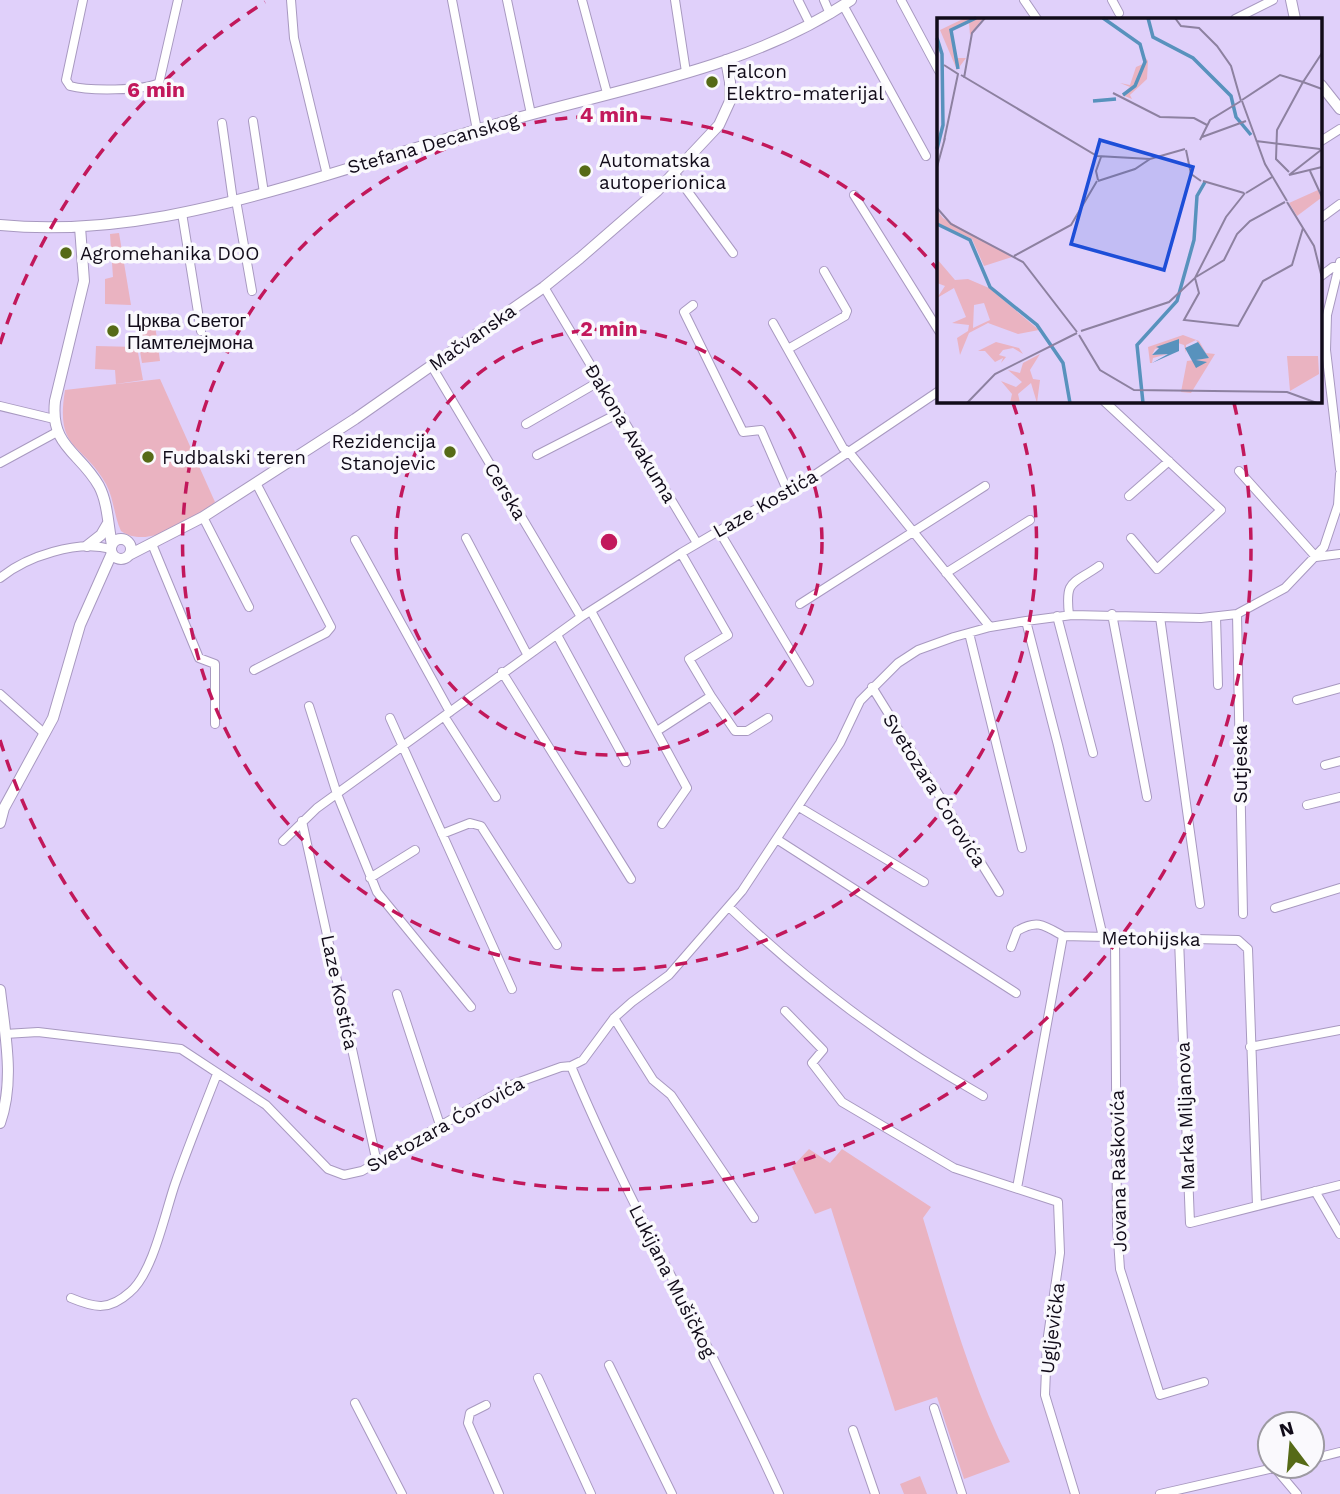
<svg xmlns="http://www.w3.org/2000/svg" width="1340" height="1494" font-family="'Work Sans',sans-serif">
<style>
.green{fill:#eab3c1}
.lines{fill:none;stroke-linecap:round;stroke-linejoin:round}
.street-casing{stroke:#a899c0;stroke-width:10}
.secondary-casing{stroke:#a899c0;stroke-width:12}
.street{stroke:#fff;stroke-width:8}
.secondary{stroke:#fff;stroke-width:10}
.ring{fill:none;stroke:#c2185b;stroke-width:3.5;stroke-dasharray:12 9}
.poi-dot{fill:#566a17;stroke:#faf9fd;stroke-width:2.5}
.labels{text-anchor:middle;stroke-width:7;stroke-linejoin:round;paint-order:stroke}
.poi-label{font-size:19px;fill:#110b19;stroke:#faf9fd;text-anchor:start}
.street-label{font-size:19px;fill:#110b19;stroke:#faf9fd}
.inset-river{fill:none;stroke:#5892bd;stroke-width:3.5}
.inset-road{fill:none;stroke:#8d81a0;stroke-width:2}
.view{fill:#1d4ed8;fill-opacity:0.15;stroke:#1d4ed8;stroke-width:3.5}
.inset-edge{fill:none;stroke:#110b19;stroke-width:3.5}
.centre{fill:#c2185b;stroke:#faf9fd;stroke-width:3.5}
.ring-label{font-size:21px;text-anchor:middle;font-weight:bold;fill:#c2185b;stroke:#faf9fd;stroke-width:7;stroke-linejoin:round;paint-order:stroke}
</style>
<rect width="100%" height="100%" fill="#e0d0fa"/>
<path class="green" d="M 119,233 L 131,305 L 105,304 L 105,279 L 113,277 L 110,234 Z
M 155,325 L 160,361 L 142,363 L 136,328 Z
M 96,346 L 137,347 L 143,380 L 116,384 L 115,370 L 95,369 Z
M 160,379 L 215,502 C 192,520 148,550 121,531 C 114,516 114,499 106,484 C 82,441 55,452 65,390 Z
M 809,1149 L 830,1163 L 842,1149 L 931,1207 L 923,1218 C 948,1300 971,1385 1010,1462 L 964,1479 L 937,1397 L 895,1411 L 831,1208 L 815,1214 L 792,1167 Z
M 920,1476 L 927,1494 L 904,1494 L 900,1484 Z"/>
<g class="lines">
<defs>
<path id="street" d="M 83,0 L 66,80 L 70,86 C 88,91 143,91 159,83 L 178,0
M 291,0 L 294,38 L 327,175
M 452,0 L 477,130
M 507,0 L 531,114
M 582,0 L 607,93
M 675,0 L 686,72
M 798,0 L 810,24
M 824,0 L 830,14
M 901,0 L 939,71
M 1024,0 L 1037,19
M 1112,0 L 1119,13
M 843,5 L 926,156
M 1235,19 L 1273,0
M 253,121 L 264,193
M 222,123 L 233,201
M 1321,141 L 1340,129
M 675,174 L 733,253
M 854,195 L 939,331
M 236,200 L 252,291
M 182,213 L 201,331
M 1321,218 L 1340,204
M 1340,262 L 1327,315 L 1326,350 L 1340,469
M 1321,276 L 1333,267 L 1339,267
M 544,287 L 697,543
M 693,305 L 684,312 L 743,432 L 761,430 L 788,492
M 773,323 L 843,448 L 849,452 L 990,627
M 788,349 L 845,316 L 847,311 L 824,271
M 431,365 L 581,617
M 1104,401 L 1221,510 L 1157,569 L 1131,538
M 0,406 L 54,419
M 526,424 L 600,381
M 537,455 L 619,413
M 0,463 L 57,432
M 1239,471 L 1316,557 L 1340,554
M 1129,496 L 1169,461
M 203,517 L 249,607
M 719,531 L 809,682
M 466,538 L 527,654
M 355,540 L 450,712
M 152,544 L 199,658 L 215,664 L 215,724
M 946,573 L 1030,520
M 0,578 C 27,556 77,540 111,549
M 800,604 L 985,486
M 591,611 L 687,788 L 662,824
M 1112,614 L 1147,797
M 1237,614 L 1243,914
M 1069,615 C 1065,579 1072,585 1099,566
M 1057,616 L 1093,753
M 1160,617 L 1200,904
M 1216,617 L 1218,685
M 1026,621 L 1058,745 L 1103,937
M 969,633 L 1022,848
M 557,635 L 626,762
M 254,670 L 326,633 L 331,627 L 256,483
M 502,672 L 631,879
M 872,687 L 999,892
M 0,694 L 45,734
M 711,696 L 735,731 L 747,731 L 768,718
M 1297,700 L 1340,688
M 309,706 L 337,794 L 377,892 L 471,1007
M 444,716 L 496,797
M 390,718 L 512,989
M 657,731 L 711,696 L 689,659 L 728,635 L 681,553
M 1325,765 L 1340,761
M 1307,805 L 1340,797
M 799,807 L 924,882
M 302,821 L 377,1163
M 442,834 L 470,823 L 481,826 L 557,945
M 778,840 L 1016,993
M 283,841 L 317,808 L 581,617 L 681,553 L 816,474 L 939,391
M 370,878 L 415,850
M 729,907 C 810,984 886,1041 983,1096
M 1275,908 L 1340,888
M 1115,937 L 1117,1225 L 1120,1269 L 1160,1395 L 1204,1382
M 1179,939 L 1190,1223 L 1340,1185
M 1011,947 L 1017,931 C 1037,919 1044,925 1063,936 L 1238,940 L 1248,949 L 1257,1206
M 397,994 L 440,1125
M 785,1011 L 823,1050 L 812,1063 L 842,1102 L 954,1168 L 1058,1202 L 1060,1253 L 1047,1343 L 1045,1395 L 1075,1494
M 614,1018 L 653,1080 L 671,1095 L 754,1218
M 5,1034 L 38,1032 L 181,1049 L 266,1105 L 328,1169 L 344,1175 L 362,1171 L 511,1085 L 561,1067 L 571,1066 L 583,1060 L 614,1018 L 632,1002 L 669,975 L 742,891 L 840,743 L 860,701 L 898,663 L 918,650 L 954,637 L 990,627 L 1026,621 L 1072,615 L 1201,618 L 1237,614 L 1285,588 L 1324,547 L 1338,505 L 1340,474
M 1250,1047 L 1340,1030
M 571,1066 C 632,1213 714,1349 779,1494
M 1017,1188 L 1063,936
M 1315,1191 L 1340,1234
M 71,1298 C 95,1308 109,1311 130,1292 C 153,1273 165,1213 175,1184 C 188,1147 203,1110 217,1074
M 609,1365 L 672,1494
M 538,1378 L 591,1494
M 355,1403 L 402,1494
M 486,1405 L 470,1413 L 468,1423 L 499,1494
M 934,1408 L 962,1494
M 853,1430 L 875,1494
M 1312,1459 L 1340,1452
M 1275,1468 L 1297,1494
M 1160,1494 L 1282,1466"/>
<path id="secondary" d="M 1291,0 L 1295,19
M 1321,85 L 1340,109
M 0,225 C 111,236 221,207 327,175 C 389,156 451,137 514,119 C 627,87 752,67 851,0
M 80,227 L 84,281 L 55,401 C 50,447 80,452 99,486 C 108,503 108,526 112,545
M111 549a10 10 0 1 1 20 0a10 10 0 1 1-20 0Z
M 87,546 L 101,535 L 108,523
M 129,555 L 203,517 L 355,419 L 544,287 L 580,258 L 657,191 L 719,125 L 730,101 L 730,82 L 726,60
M 0,823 L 4,808 L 53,718 L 80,625 L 112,553
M 0,990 C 5,1034 15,1081 0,1123"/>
</defs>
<use href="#street" class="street-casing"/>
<use href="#secondary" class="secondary-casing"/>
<use href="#street" class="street"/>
<use href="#secondary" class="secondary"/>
</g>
<g class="ring">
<circle cx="609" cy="542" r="213"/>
<path d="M1013 403A427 427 0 1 1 938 270"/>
<path d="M0 344A640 640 0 0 1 265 2M1234 403A640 640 0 0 1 0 740"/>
</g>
<g class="poi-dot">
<circle cx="712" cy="82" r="7"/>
<circle cx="585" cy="171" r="7"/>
<circle cx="66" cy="253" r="7"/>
<circle cx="113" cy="331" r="7"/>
<circle cx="450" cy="452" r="7"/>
<circle cx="148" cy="457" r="7"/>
</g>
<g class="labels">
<g class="poi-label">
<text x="726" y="78">Falcon<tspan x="726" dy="22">Elektro-materijal</tspan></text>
<text x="599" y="167">Automatska<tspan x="599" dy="22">autoperionica</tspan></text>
<text x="80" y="260">Agromehanika DOO</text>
<text x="127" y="327">Црква Светог<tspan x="127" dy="22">Памтелејмона</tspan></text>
<text x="436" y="448" text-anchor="end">Rezidencija<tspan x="436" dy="22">Stanojevic</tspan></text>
<text x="162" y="464">Fudbalski teren</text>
</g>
<g class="street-label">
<text transform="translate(433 143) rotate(-16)" y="7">Stefana Decanskog</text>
<text transform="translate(472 337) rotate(-35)" y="7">Mačvanska</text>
<text transform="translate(631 433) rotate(59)" y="7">Đakona Avakuma</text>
<text transform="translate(506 491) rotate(59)" y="7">Cerska</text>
<text transform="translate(765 503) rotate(-30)" y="7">Laze Kostića</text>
<text transform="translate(1240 764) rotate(-90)" y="7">Sutjeska</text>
<text transform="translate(935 790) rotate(58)" y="7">Svetozara Ćorovića</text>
<text transform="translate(1151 938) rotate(1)" y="7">Metohijska</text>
<text transform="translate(340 992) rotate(78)" y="7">Laze Kostića</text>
<text transform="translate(1185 1116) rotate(-92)" y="7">Marka Miljanova</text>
<text transform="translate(445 1124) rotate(-29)" y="7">Svetozara Ćorovića</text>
<text transform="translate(1118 1171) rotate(-91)" y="7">Jovana Raškovića</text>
<text transform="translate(673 1281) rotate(63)" y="7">Lukijana Mušičkog</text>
<text transform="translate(1052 1328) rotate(-83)" y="7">Ugljevička</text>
</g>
</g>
<g transform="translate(937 18)">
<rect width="385" height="385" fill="#e0d0fa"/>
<path d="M 28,0 L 46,0 L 33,17 L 32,5 L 15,12 L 16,33 L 20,40 L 29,40 L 20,52 L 3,12 ZM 206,37 L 211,43 L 210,61 L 193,77 L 195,81 L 185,77 L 193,69 L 183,65 L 193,67 L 199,49 L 206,46 ZM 381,172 L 384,180 L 360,198 L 352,185 ZM 0,192 L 6,200 L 75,239 L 47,248 L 35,221 L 0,205 ZM 0,241 L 18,262 L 31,261 L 52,270 L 102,312 L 81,316 L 51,305 L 32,315 L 23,337 L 20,320 L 31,313 L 32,307 L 15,305 L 29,299 L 17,270 L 0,280 L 8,268 L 0,265 ZM 47,285 L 53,302 L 36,310 L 37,287 ZM 246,317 L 262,323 L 269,335 L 278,336 L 254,375 L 244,374 L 250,343 L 272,340 L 259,322 L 249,327 L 249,335 L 247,327 L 241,325 L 218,331 L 215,337 L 231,336 L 216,340 L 215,345 L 222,345 L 213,345 L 211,329 ZM 59,324 L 82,330 L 86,336 L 76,330 L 66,332 L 62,337 L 69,339 L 64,345 L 66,340 L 58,344 L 48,333 L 41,333 ZM 103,336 L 93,352 L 96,361 L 103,362 L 100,385 L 94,365 L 81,376 L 83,385 L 73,385 L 75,376 L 64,363 L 79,369 L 85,364 L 71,352 L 83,355 L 86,345 ZM 350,338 L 381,338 L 382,356 L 353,373 Z" fill="#eab3c1" fill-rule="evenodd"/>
<path d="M 242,321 L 242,333 L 215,345 L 231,336 L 215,337 L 222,330 L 219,329 ZM 261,324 L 272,340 L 259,342 L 270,344 L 259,350 L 248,330 Z" fill="#5892bd"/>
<path class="inset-river" d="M 166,0 L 203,26 L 208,44 L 198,68 L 186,77M 211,0 L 216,19 L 256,40 L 294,78 L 299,99 L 314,117M 0,20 L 5,36 L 6,107 L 0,131M 21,51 L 14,12 L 39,0M 156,83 L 179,81M 0,206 L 33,222 L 53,269 L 100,307 L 126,345 L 133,385M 206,385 L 200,327 L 240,283 L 257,222 L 260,178 L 268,164"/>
<path class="inset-road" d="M 238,0 L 244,8 L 262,10 L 280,28 L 294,48 L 304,83M 7,47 L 21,56 L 7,123M 24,57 L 160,138 L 213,141 L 248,131M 27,60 L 35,15 L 48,0M 176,75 L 223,99 L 257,100 L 270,107M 305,82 L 343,57 L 366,64 L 385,35M 305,83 L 328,146 L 350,183M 265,119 L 309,103M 263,122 L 273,102 L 304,83M 319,123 L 383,131M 249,132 L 254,156 L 264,163M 0,149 L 8,120M 373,153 L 385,179M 352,154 L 339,141 L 340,112 L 366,64 L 385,71M 352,157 L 384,132M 352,157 L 385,149M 161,162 L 159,153 L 164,139M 161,163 L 198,151 L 213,141M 266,163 L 307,175M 309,175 L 335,159M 350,184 L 377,228 L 385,260M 0,190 L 14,206 L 86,244 L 140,314M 77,238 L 134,207 L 160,163M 259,259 L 287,242 L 300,216 L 313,203 L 348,184M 258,260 L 262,275 L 247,302 L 301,308 L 326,263 L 355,247 L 366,210M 144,313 L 232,284 L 258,260 L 289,199 L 308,175M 142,317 L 163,352 L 197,372 L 350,374 L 380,385M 30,385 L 58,356 L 140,315"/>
<path class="view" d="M 163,122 L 256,149 L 227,252 L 134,226 Z"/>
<rect width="385" height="385" class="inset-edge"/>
</g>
<circle cx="609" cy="542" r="10" class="centre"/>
<g class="ring-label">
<text x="156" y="97">6 min</text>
<text x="609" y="122">4 min</text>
<text x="609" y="336">2 min</text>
</g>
<g transform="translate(1291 1445) rotate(344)"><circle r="33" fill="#faf9fd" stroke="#9d9aa2" stroke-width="2"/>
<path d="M0-5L12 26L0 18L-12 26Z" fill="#566a17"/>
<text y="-10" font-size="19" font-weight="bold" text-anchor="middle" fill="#110b19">N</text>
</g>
</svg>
